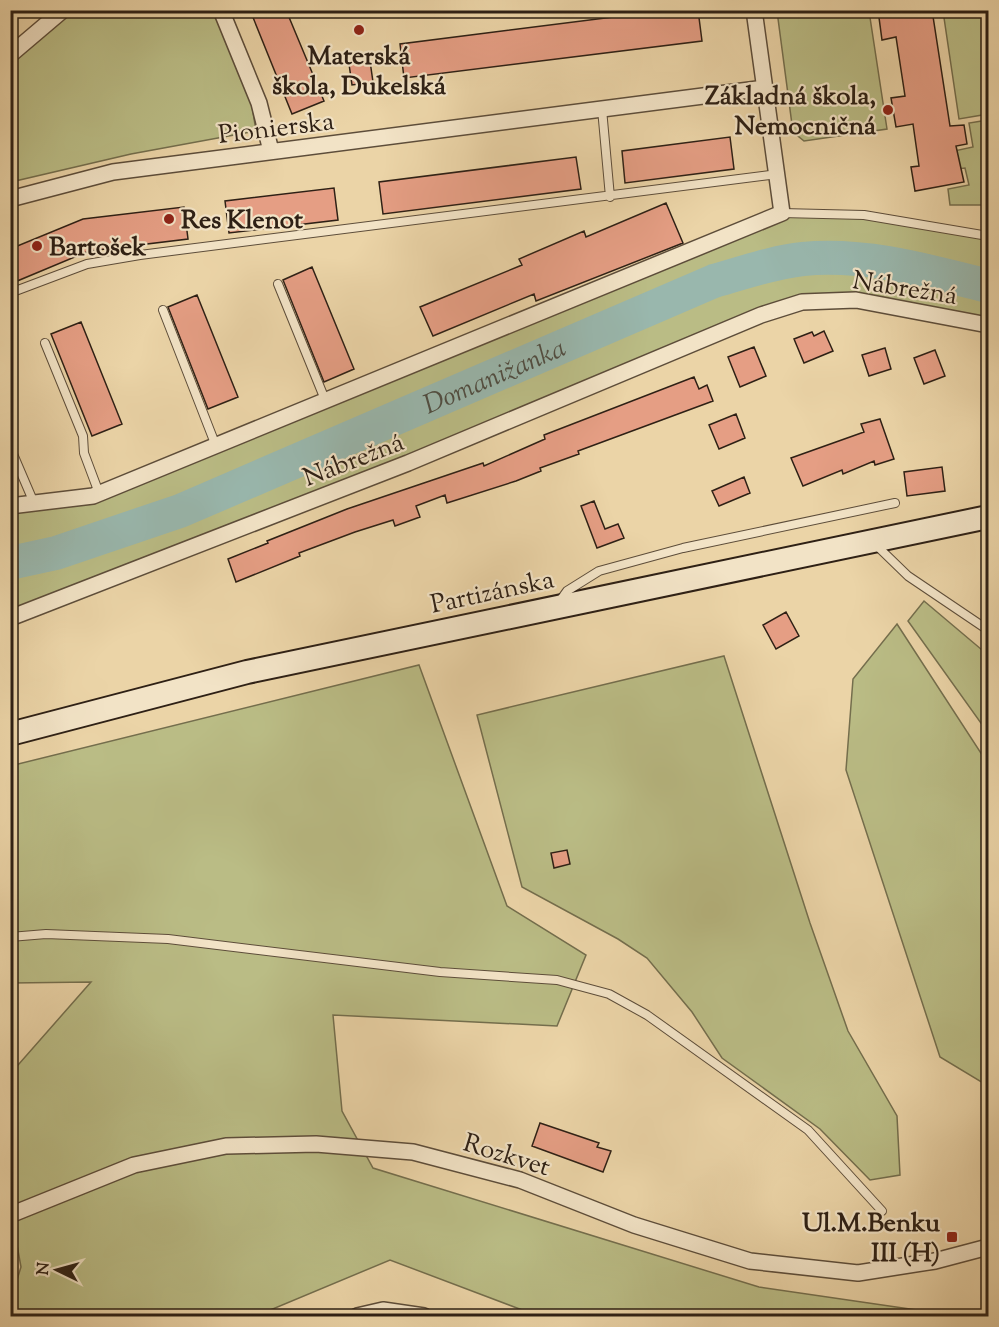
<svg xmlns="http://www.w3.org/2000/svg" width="999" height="1327" font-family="'Sorts Mill Goudy',serif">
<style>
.green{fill:#babc85;stroke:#746e4d;stroke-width:1.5}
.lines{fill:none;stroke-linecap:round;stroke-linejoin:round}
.river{stroke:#99b7ad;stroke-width:34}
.building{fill:#e59e84;stroke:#2e2015;stroke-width:1.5}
.lane-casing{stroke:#5d4d3a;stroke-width:10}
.street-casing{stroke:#5d4d3a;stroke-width:18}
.secondary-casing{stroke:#2e2015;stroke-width:26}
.lane{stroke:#f2e3c6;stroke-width:8}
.street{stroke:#f2e3c6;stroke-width:15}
.secondary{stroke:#f2e3c6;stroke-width:22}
.poi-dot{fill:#8f2418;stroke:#f2e3c6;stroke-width:2}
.labels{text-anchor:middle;stroke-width:4.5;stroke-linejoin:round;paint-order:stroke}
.poi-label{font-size:26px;font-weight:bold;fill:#2e2015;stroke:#f2e3c6;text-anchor:end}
.street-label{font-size:26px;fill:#2e2015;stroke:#f2e3c6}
.water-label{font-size:27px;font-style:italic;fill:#4e4d43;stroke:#f2e3c6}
</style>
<rect width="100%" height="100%" fill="#ebd4a7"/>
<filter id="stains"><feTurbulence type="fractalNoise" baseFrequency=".00333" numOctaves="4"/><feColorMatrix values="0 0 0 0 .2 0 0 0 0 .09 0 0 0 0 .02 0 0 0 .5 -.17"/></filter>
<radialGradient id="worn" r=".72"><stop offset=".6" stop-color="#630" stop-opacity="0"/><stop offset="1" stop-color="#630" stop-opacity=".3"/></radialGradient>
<path class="green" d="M 74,11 L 213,11 L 251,100 L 256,131 L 131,154 L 11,182 L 10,62 Z
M 777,11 L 869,11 L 887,129 L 804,141 L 793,132 Z
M 943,11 L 988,11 L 988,114 L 959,119 Z
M 988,120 L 988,205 L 950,205 L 948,189 L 969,185 L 965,168 L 957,169 L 954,151 L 973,147 L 969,123 Z
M 782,213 L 864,215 L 988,236 L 988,325 L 856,300 L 802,302 L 11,618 L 11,506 L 93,496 Z
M 924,601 L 988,655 L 988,733 L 908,621 Z
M 897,624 L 988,764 L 988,1086 L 940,1057 L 846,770 L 853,679 Z
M 724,656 L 810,923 L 848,1031 L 897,1116 L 900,1175 L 870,1180 L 820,1129 L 722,1058 L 692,1012 L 647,958 L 618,939 L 522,887 L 477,715 Z
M 419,665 L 507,906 L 586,955 L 557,1026 L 333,1015 L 342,1111 L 373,1168 L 759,1287 L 958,1316 L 538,1316 L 390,1260 L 256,1316 L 11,1316 L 11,1299 L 21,1267 L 11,1212 L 11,1073 L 91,982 L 11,983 L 10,766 Z"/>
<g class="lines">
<path class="river" id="s1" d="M 10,563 L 56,553 L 180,511 L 714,281 C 743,273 773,262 803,259 C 866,253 928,271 988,286"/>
</g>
<path class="building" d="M 250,10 L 286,10 L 324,101 L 292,114 Z
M 669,10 L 698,10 L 702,41 L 404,78 L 400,44 Z
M 878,10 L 932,10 L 950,126 L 964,125 L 967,144 L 956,146 L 964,182 L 915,191 L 911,167 L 919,166 L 913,124 L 896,127 L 891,98 L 905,96 L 896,37 L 882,40 Z
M 370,61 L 373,82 L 352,85 L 349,64 Z
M 730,137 L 734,169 L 625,183 L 622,151 Z
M 576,157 L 581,189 L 383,214 L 379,182 Z
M 334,188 L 338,220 L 229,233 L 225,201 Z
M 666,203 L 683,243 L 536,301 L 534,294 L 433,336 L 420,307 L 522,265 L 519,259 L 584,231 L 586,237 Z
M 184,207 L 188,239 L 89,251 L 10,284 L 10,249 L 83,219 Z
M 312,267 L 354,369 L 324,382 L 283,280 Z
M 197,295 L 238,397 L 208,409 L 168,307 Z
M 81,322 L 122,424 L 92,436 L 51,334 Z
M 824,331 L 833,351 L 804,363 L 794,339 L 812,332 L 814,336 Z
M 754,347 L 766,376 L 740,387 L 728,357 Z
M 885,348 L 891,369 L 869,376 L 862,355 Z
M 935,350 L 945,376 L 924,384 L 914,358 Z
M 694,377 L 699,389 L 707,385 L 713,401 L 578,451 L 579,454 L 540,468 L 541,471 L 516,481 L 447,503 L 445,495 L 416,506 L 420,517 L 395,526 L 393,520 L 355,532 L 299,553 L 300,556 L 236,582 L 228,559 L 268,543 L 267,541 L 347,509 L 483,463 L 484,466 L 545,439 L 544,435 Z
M 736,414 L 745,438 L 719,449 L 709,425 Z
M 880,419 L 894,459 L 875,465 L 874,461 L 843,474 L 842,470 L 803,486 L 791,458 L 864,432 L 861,424 Z
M 942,467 L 945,491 L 907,496 L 904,472 Z
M 744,477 L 750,493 L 719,506 L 712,491 Z
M 594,501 L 605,529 L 618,524 L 624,538 L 597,548 L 581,506 Z
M 786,612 L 799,636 L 776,649 L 763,625 Z
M 567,850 L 570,864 L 554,868 L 551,853 Z
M 540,1123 L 599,1143 L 597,1147 L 611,1151 L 603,1172 L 532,1146 Z"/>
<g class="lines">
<defs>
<path id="lane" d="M 602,109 L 610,197
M 782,213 L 864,215 L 988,236
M 278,284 L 326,402
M 10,293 L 87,264 L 140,255 L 778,174
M 163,310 L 216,446
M 45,343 L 83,436 L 84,453 L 99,493
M 10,447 L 34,503
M 875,544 L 908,576 L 988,630
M 559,602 L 567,591 L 599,571 L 683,548 L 895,503
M 10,937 L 46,934 L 168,939 L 440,972 L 557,980 L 609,994 L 647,1015 L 808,1130 L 882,1211"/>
<path id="street" d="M 221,10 L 259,103 L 271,151
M 10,55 L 63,10
M 10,199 L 113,172 L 765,88
M 10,506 L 93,496 L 782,213 L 754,10
M 10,618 L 408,463 L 761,315 L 802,302 L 856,300 L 988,325
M 10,1215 L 134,1165 L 226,1146 L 316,1144 L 413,1152 L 520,1180 L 634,1225 L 750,1261 L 858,1273 L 935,1261 L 988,1247
M 357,1316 L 383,1310 L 424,1316"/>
<path id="secondary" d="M 10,734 L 247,672 L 988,517"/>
</defs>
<use href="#lane" class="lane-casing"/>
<use href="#street" class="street-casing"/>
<use href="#secondary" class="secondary-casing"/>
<use href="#lane" class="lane"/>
<use href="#street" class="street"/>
<use href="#secondary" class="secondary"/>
</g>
<g class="poi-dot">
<circle cx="359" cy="30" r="6"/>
<circle cx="888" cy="110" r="6"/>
<circle cx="169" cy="219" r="6"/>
<circle cx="37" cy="246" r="6"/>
<rect x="946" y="1231" width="12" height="12" rx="3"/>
</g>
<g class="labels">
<g class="poi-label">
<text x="359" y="64" text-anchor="middle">Materská<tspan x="359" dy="30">škola, Dukelská</tspan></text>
<text x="876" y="104">Základná škola,<tspan x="876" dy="30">Nemocničná</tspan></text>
<text x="181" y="228" text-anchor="start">Res Klenot</text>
<text x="49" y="255" text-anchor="start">Bartošek</text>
<text x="940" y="1231">Ul.M.Benku<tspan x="940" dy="30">III (H)</tspan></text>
</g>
<g class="street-label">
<text transform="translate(276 127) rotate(-7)" y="9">Pionierska</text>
<text transform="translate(905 287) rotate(9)" y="9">Nábrežná</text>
<text transform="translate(353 459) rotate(-21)" y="9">Nábrežná</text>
<text transform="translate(492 591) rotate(-12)" y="9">Partizánska</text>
<text transform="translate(507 1154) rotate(17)" y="9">Rozkvet</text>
</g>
<g class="water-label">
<text dy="9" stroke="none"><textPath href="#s1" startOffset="520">Domanižanka</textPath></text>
</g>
</g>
<rect width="999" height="1327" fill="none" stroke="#ebd4a7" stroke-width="36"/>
<rect x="12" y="12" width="975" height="1303" fill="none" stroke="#2e2015" stroke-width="3"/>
<rect x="18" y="18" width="963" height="1291" fill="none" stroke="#2e2015" stroke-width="1.5"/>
<g transform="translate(57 1270) rotate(275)" stroke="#f2e3c6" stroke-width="4.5" paint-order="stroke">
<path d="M0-4.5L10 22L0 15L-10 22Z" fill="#2e2015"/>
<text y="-9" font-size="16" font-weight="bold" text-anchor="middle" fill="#2e2015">N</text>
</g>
<rect width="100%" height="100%" filter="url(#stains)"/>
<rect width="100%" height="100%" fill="url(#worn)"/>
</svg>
